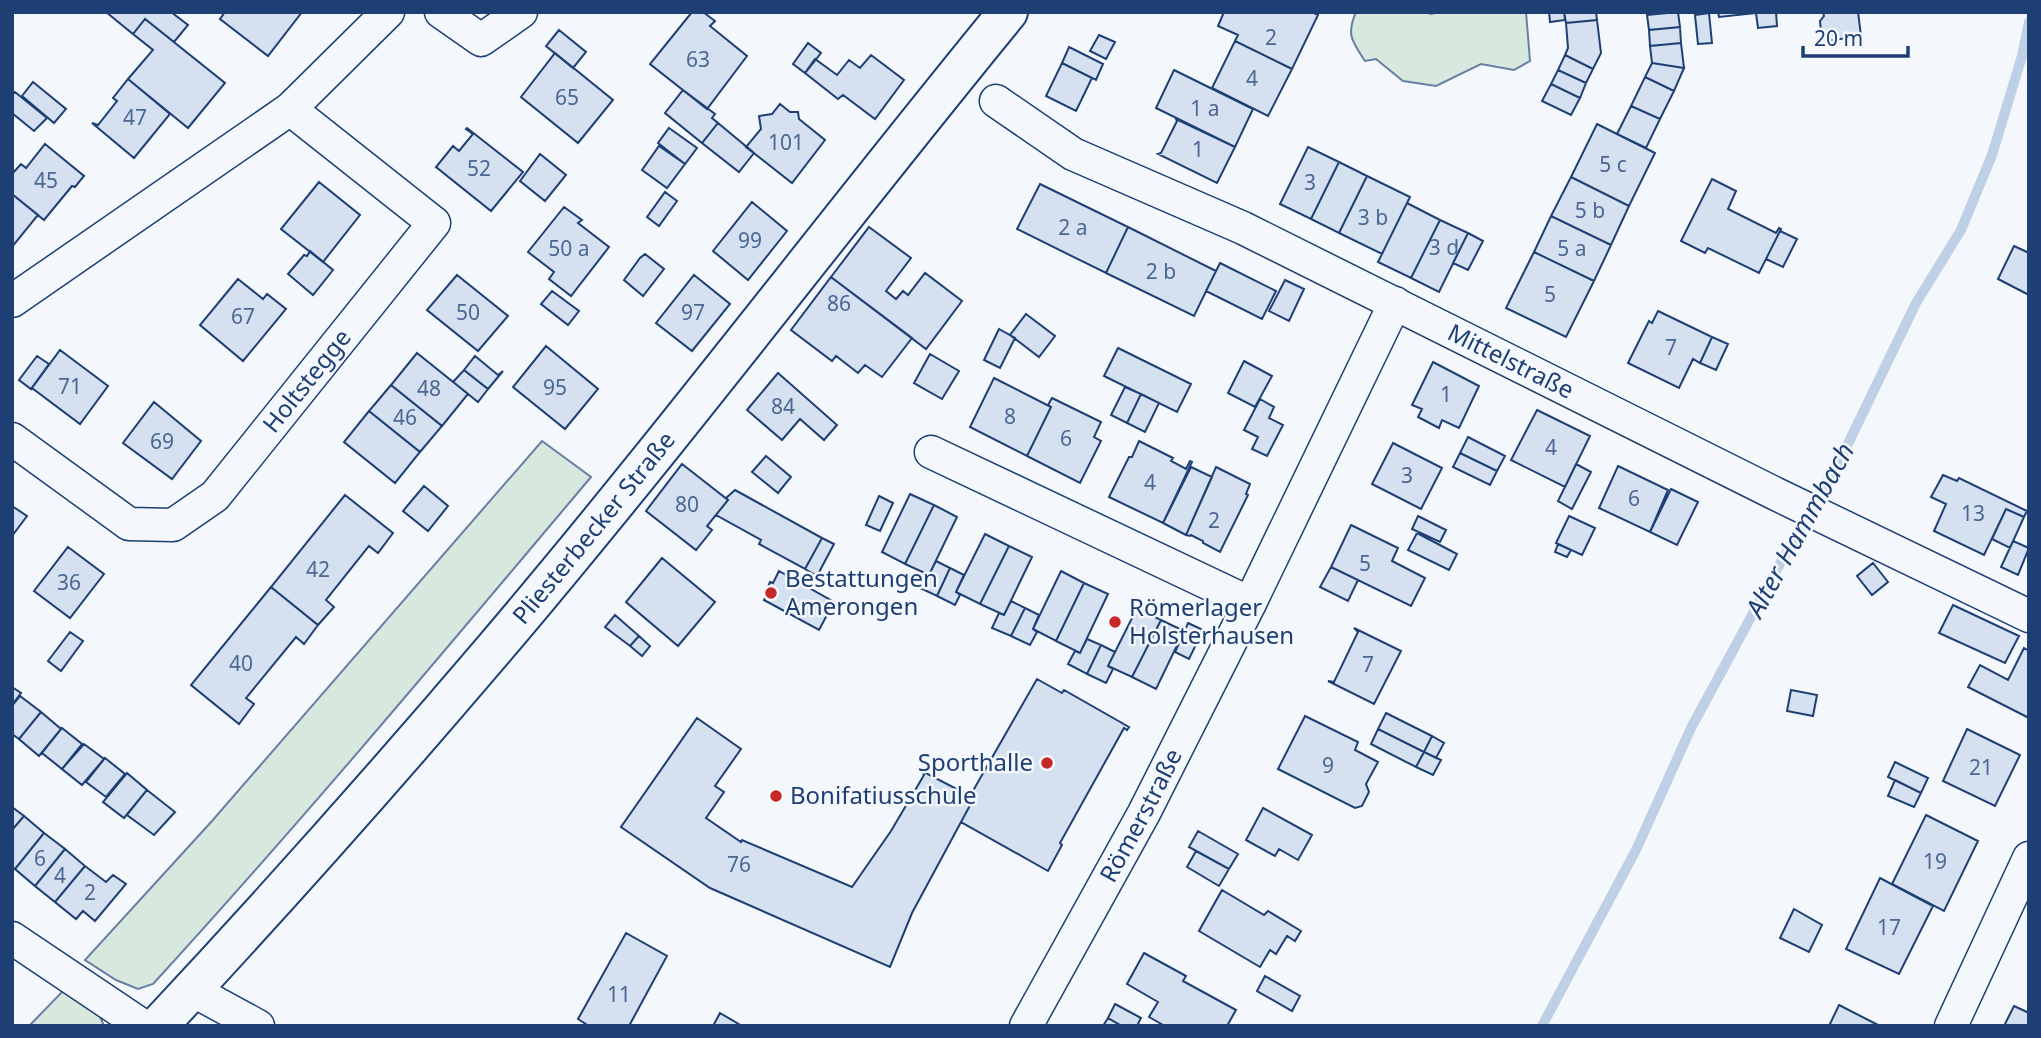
<svg xmlns="http://www.w3.org/2000/svg" width="2041" height="1038" font-family="'Noto Sans',sans-serif">
<style>
.green{fill:#d7e8df;stroke:#687fa3;stroke-width:2}
.lines{fill:none;stroke-linecap:round;stroke-linejoin:round}
.stream{stroke:#bed0e5;stroke-width:10}
.building{fill:#d5e0f0;stroke:#1d3f73;stroke-width:2}
.street-casing{stroke:#1d3f73;stroke-width:35}
.secondary-casing{stroke:#1d3f73;stroke-width:42}
.street{stroke:#f4f7fb;stroke-width:32}
.secondary{stroke:#f4f7fb;stroke-width:38}
.poi-dot{fill:#c62828;stroke:#f4f7fb;stroke-width:2.5}
.labels{text-anchor:middle;stroke-width:5;stroke-linejoin:round;paint-order:stroke}
.number-label{font-size:21px;fill:#4b6792}
.street-label{font-size:24px;fill:#1d3f73;stroke:#f4f7fb}
.poi-label{font-size:24px;fill:#1d3f73;stroke:#f4f7fb;text-anchor:start}
.water-label{font-size:26px;font-style:italic;fill:#1d3f73;stroke:#f4f7fb}
</style>
<rect width="100%" height="100%" fill="#f4f7fb"/>
<path class="green" d="M 1356,12 L 1429,12 L 1430,14 L 1443,12 L 1526,12 L 1530,61 L 1514,70 L 1481,64 L 1436,86 L 1403,81 L 1376,59 L 1365,61 C 1352,41 1346,35 1356,12 Z
M 542,441 L 591,477 C 447,648 304,819 153,984 L 138,989 L 116,980 L 85,960 L 212,821 Z
M 63,991 L 99,1014 L 104,1026 L 29,1026 Z"/>
<g class="lines">
<path class="stream" d="M 1542,1026 L 1636,850 L 1691,728 L 1777,569 L 1844,452 L 1916,303 L 1961,230 L 1992,155 L 2022,56 L 2029,22"/>
</g>
<path class="building" d="M 106,12 L 171,12 L 188,25 L 174,42 L 145,19 L 133,34 Z
M 225,12 L 302,12 L 268,56 L 220,19 Z
M 692,12 L 703,12 L 715,21 L 710,26 L 747,56 L 707,109 L 650,64 Z
M 1224,12 L 1312,12 L 1318,15 L 1292,69 L 1235,41 L 1238,35 L 1218,26 Z
M 1549,12 L 1564,12 L 1565,20 L 1550,22 Z
M 1564,12 L 1596,12 L 1597,20 L 1566,23 Z
M 1678,12 L 1680,27 L 1649,30 L 1647,15 Z
M 1718,12 L 1776,12 L 1777,26 L 1758,28 L 1756,13 L 1719,17 Z
M 1823,12 L 1858,12 L 1861,36 L 1826,41 L 1826,36 L 1821,32 L 1820,21 L 1824,16 Z
M 1709,13 L 1712,43 L 1698,44 L 1695,15 Z
M 145,19 L 225,83 L 188,128 L 128,79 L 153,50 L 133,34 Z
M 1597,20 L 1601,53 L 1593,69 L 1565,55 L 1568,48 L 1566,23 Z
M 1680,27 L 1681,43 L 1650,46 L 1649,30 Z
M 559,30 L 586,52 L 573,68 L 546,46 Z
M 1099,35 L 1115,42 L 1106,59 L 1090,51 Z
M 1235,41 L 1292,69 L 1268,116 L 1212,88 Z
M 808,43 L 821,53 L 805,73 L 793,64 Z
M 1681,43 L 1684,68 L 1652,63 L 1650,46 Z
M 1069,47 L 1103,64 L 1096,80 L 1062,63 Z
M 555,53 L 613,100 L 578,143 L 521,97 Z
M 871,55 L 904,80 L 875,119 L 843,95 L 838,99 L 805,73 L 815,59 L 837,75 L 849,60 L 860,68 Z
M 1565,55 L 1593,69 L 1586,83 L 1558,70 Z
M 1062,63 L 1092,78 L 1076,111 L 1046,96 Z
M 1652,63 L 1684,68 L 1674,91 L 1645,77 Z
M 1174,70 L 1253,109 L 1235,147 L 1156,108 Z
M 1558,70 L 1586,83 L 1580,98 L 1551,84 Z
M 1645,77 L 1674,91 L 1660,119 L 1631,106 Z
M 128,79 L 170,114 L 134,158 L 92,123 L 98,125 L 117,101 L 113,98 Z
M 33,82 L 66,109 L 54,123 L 22,96 Z
M 1551,84 L 1580,98 L 1571,115 L 1542,101 Z
M 683,90 L 715,114 L 712,118 L 718,123 L 702,143 L 665,113 Z
M 15,92 L 47,118 L 34,131 L 12,113 L 12,95 Z
M 780,104 L 790,112 L 798,112 L 799,119 L 825,140 L 792,183 L 746,147 L 761,129 L 759,116 L 772,114 Z
M 1631,106 L 1660,119 L 1646,148 L 1617,134 Z
M 1176,119 L 1235,147 L 1217,183 L 1158,154 L 1161,153 L 1177,121 Z
M 718,123 L 754,153 L 739,172 L 702,143 Z
M 1597,124 L 1655,153 L 1629,206 L 1571,177 Z
M 467,128 L 523,172 L 491,211 L 436,167 L 453,146 L 459,151 L 473,134 L 466,129 Z
M 669,128 L 697,148 L 685,164 L 658,143 Z
M 45,144 L 84,176 L 75,187 L 72,186 L 44,220 L 12,194 L 12,174 L 21,164 L 26,168 Z
M 659,146 L 685,164 L 667,188 L 642,170 Z
M 1308,147 L 1339,162 L 1311,219 L 1280,204 Z
M 540,154 L 566,175 L 545,201 L 520,181 Z
M 1339,162 L 1367,176 L 1339,233 L 1311,219 Z
M 1367,176 L 1410,197 L 1382,254 L 1339,233 Z
M 1571,177 L 1629,206 L 1611,245 L 1551,216 Z
M 1712,179 L 1736,191 L 1728,209 L 1776,233 L 1779,228 L 1781,229 L 1759,273 L 1708,248 L 1705,253 L 1681,241 Z
M 319,182 L 360,215 L 323,262 L 281,229 Z
M 1040,184 L 1128,227 L 1106,273 L 1017,229 Z
M 665,192 L 677,201 L 659,226 L 647,217 Z
M 12,194 L 38,215 L 12,247 Z
M 752,202 L 787,231 L 748,280 L 713,251 Z
M 1407,203 L 1440,220 L 1411,278 L 1378,262 Z
M 564,207 L 582,220 L 578,223 L 609,247 L 571,296 L 549,279 L 554,272 L 528,252 Z
M 1551,216 L 1611,245 L 1594,281 L 1534,252 Z
M 1440,220 L 1468,233 L 1439,292 L 1411,278 Z
M 869,227 L 911,258 L 886,291 L 896,299 L 903,291 L 908,295 L 925,273 L 962,301 L 926,349 L 831,277 Z
M 1128,227 L 1216,271 L 1194,316 L 1106,273 Z
M 1780,231 L 1797,239 L 1783,267 L 1766,259 Z
M 1468,233 L 1483,241 L 1468,270 L 1453,263 Z
M 2014,246 L 2029,253 L 2029,295 L 1998,279 Z
M 310,251 L 333,270 L 313,295 L 288,274 L 304,255 L 307,256 Z
M 1534,252 L 1594,281 L 1566,337 L 1506,308 Z
M 645,254 L 664,269 L 643,296 L 624,280 L 640,258 Z
M 1220,263 L 1276,291 L 1262,319 L 1206,291 Z
M 457,275 L 508,316 L 478,351 L 427,310 Z
M 694,275 L 730,304 L 692,351 L 656,323 Z
M 831,277 L 912,338 L 882,377 L 865,365 L 858,373 L 836,356 L 832,361 L 791,330 Z
M 238,279 L 263,299 L 267,294 L 286,309 L 243,361 L 200,325 Z
M 1285,280 L 1304,289 L 1289,321 L 1269,311 Z
M 552,291 L 579,311 L 568,325 L 541,304 Z
M 1658,311 L 1712,337 L 1700,363 L 1693,359 L 1679,388 L 1628,363 L 1649,321 L 1652,323 Z
M 1026,314 L 1055,336 L 1039,357 L 1010,335 Z
M 999,329 L 1015,338 L 1000,368 L 984,360 Z
M 1712,337 L 1728,344 L 1716,370 L 1700,363 Z
M 546,346 L 598,389 L 565,429 L 513,387 Z
M 1118,348 L 1191,384 L 1177,412 L 1104,376 Z
M 60,350 L 108,386 L 80,424 L 32,388 Z
M 417,353 L 468,394 L 442,426 L 391,385 Z
M 930,354 L 959,371 L 942,399 L 914,383 Z
M 37,356 L 49,364 L 31,389 L 19,380 Z
M 475,356 L 498,375 L 503,371 L 488,389 L 464,370 Z
M 1244,361 L 1272,376 L 1255,407 L 1228,393 Z
M 1433,362 L 1479,386 L 1459,428 L 1442,420 L 1439,428 L 1418,417 L 1422,409 L 1412,405 Z
M 464,370 L 488,389 L 478,402 L 453,382 Z
M 778,373 L 837,425 L 824,440 L 800,419 L 782,440 L 747,410 Z
M 994,378 L 1051,407 L 1027,456 L 970,427 Z
M 391,385 L 442,426 L 420,452 L 369,411 Z
M 1125,387 L 1141,394 L 1127,423 L 1111,415 Z
M 1141,394 L 1159,403 L 1145,432 L 1127,423 Z
M 1052,398 L 1101,422 L 1094,437 L 1101,441 L 1080,483 L 1027,456 L 1051,407 L 1048,405 Z
M 1260,399 L 1274,407 L 1269,418 L 1283,425 L 1267,456 L 1252,449 L 1258,437 L 1244,430 Z
M 154,402 L 201,441 L 172,479 L 123,443 Z
M 1537,410 L 1590,436 L 1565,487 L 1511,460 Z
M 369,411 L 420,452 L 395,483 L 344,442 Z
M 1468,437 L 1505,456 L 1497,471 L 1460,453 Z
M 1139,441 L 1173,458 L 1171,461 L 1186,469 L 1190,461 L 1192,462 L 1163,523 L 1109,497 L 1129,457 L 1132,457 Z
M 1393,443 L 1442,468 L 1421,509 L 1372,484 Z
M 1460,453 L 1497,471 L 1490,485 L 1453,467 Z
M 766,456 L 791,477 L 778,493 L 752,472 Z
M 682,464 L 728,500 L 707,526 L 712,530 L 696,550 L 646,511 Z
M 1576,464 L 1591,472 L 1572,509 L 1558,501 Z
M 1618,466 L 1668,490 L 1650,532 L 1599,508 Z
M 1191,467 L 1212,477 L 1186,535 L 1163,523 Z
M 1216,467 L 1250,484 L 1246,494 L 1248,495 L 1220,552 L 1203,543 L 1203,541 L 1191,535 L 1190,536 L 1186,535 Z
M 1943,475 L 1957,481 L 1959,478 L 2027,511 L 2024,517 L 2006,509 L 1984,555 L 1934,531 L 1946,504 L 1931,497 Z
M 424,486 L 448,506 L 428,531 L 403,511 Z
M 1671,489 L 1698,502 L 1677,545 L 1650,532 Z
M 735,490 L 822,538 L 805,569 L 759,544 L 761,540 L 716,515 L 728,500 L 726,498 Z
M 910,494 L 934,505 L 905,564 L 882,552 Z
M 345,495 L 393,533 L 378,553 L 369,546 L 326,600 L 334,607 L 318,625 L 271,587 Z
M 879,496 L 893,503 L 880,531 L 866,525 Z
M 934,505 L 957,517 L 929,575 L 905,564 Z
M 12,506 L 27,516 L 12,536 Z
M 2006,509 L 2024,517 L 2010,548 L 1992,539 Z
M 1418,516 L 1446,530 L 1440,542 L 1412,529 Z
M 1569,516 L 1595,528 L 1582,555 L 1556,543 Z
M 1351,525 L 1398,548 L 1392,561 L 1425,578 L 1411,606 L 1331,567 Z
M 1417,533 L 1457,554 L 1449,570 L 1408,550 Z
M 985,534 L 1009,546 L 980,604 L 956,592 Z
M 822,538 L 834,544 L 817,576 L 805,569 Z
M 2013,541 L 2029,548 L 2018,575 L 2001,567 Z
M 1558,544 L 1571,550 L 1567,557 L 1555,552 Z
M 1009,546 L 1032,557 L 1004,615 L 980,604 Z
M 68,547 L 104,574 L 70,618 L 34,591 Z
M 662,558 L 715,602 L 678,646 L 626,602 Z
M 936,561 L 950,568 L 937,596 L 918,587 L 924,573 L 929,575 Z
M 1873,563 L 1888,582 L 1872,595 L 1857,576 Z
M 1331,567 L 1358,580 L 1348,601 L 1320,587 Z
M 950,568 L 964,575 L 956,592 L 960,595 L 955,605 L 937,596 Z
M 779,571 L 834,602 L 819,630 L 764,600 L 770,589 L 768,587 L 770,582 L 773,583 Z
M 1061,571 L 1084,583 L 1056,641 L 1033,629 Z
M 1084,583 L 1108,594 L 1080,653 L 1056,641 Z
M 271,587 L 318,625 L 304,644 L 296,637 L 246,698 L 254,704 L 239,724 L 191,685 Z
M 1011,601 L 1025,608 L 1011,636 L 992,628 L 999,613 L 1004,615 Z
M 1953,605 L 2019,636 L 2005,663 L 1939,633 Z
M 1025,608 L 1039,615 L 1033,629 L 1037,632 L 1030,645 L 1011,636 Z
M 1137,608 L 1161,620 L 1132,677 L 1108,666 Z
M 615,615 L 639,636 L 630,646 L 605,627 Z
M 1161,620 L 1184,631 L 1156,689 L 1132,677 Z
M 1188,623 L 1203,630 L 1189,659 L 1175,652 Z
M 1354,628 L 1401,651 L 1374,704 L 1328,681 L 1334,682 L 1358,632 Z
M 70,632 L 83,641 L 61,671 L 48,661 Z
M 639,636 L 650,646 L 642,656 L 630,646 Z
M 1087,639 L 1101,645 L 1087,674 L 1068,664 L 1075,651 L 1080,653 Z
M 1101,645 L 1115,652 L 1108,666 L 1113,669 L 1106,683 L 1087,674 Z
M 2024,648 L 2029,651 L 2029,718 L 1968,687 L 1980,665 L 2008,680 Z
M 1037,679 L 1062,693 L 1064,690 L 1129,727 L 1127,730 L 1124,728 L 1060,843 L 1062,845 L 1048,871 L 961,822 L 974,798 L 970,796 Z
M 12,687 L 21,693 L 12,705 Z
M 1791,690 L 1817,695 L 1813,716 L 1787,711 Z
M 20,696 L 41,712 L 19,739 L 12,734 L 12,706 Z
M 41,712 L 61,729 L 39,756 L 19,739 Z
M 1386,713 L 1432,736 L 1424,752 L 1378,729 Z
M 1305,716 L 1358,742 L 1355,750 L 1378,762 L 1366,784 L 1369,792 L 1362,806 L 1355,808 L 1278,769 Z
M 697,718 L 741,749 L 715,786 L 724,792 L 706,818 L 741,842 L 742,840 L 852,887 L 891,831 L 924,775 L 922,771 L 974,798 L 912,913 L 890,967 L 710,888 L 621,827 Z
M 62,728 L 82,744 L 62,769 L 42,753 Z
M 1378,729 L 1424,752 L 1416,767 L 1371,744 Z
M 1967,729 L 2020,755 L 1995,806 L 1943,781 Z
M 1432,736 L 1444,743 L 1436,758 L 1424,752 Z
M 84,744 L 104,759 L 82,785 L 62,769 Z
M 1424,752 L 1441,760 L 1433,775 L 1416,767 Z
M 105,758 L 125,774 L 106,797 L 86,782 Z
M 1895,762 L 1928,778 L 1921,793 L 1888,777 Z
M 127,773 L 147,790 L 124,818 L 103,802 Z
M 1895,780 L 1921,793 L 1914,807 L 1888,796 Z
M 147,790 L 175,812 L 154,835 L 127,815 Z
M 12,807 L 24,816 L 12,830 Z
M 1263,808 L 1312,835 L 1298,860 L 1279,849 L 1275,856 L 1246,840 Z
M 1926,815 L 1978,841 L 1944,911 L 1892,884 Z
M 24,816 L 44,833 L 15,869 L 12,867 L 12,830 Z
M 1198,831 L 1238,854 L 1229,869 L 1189,847 Z
M 44,833 L 65,849 L 35,886 L 15,869 Z
M 65,849 L 85,866 L 55,902 L 35,886 Z
M 1196,851 L 1229,869 L 1219,886 L 1187,867 Z
M 85,866 L 106,882 L 113,875 L 126,884 L 95,921 L 83,911 L 76,919 L 55,902 Z
M 1880,878 L 1933,906 L 1899,974 L 1846,949 Z
M 1222,890 L 1264,915 L 1268,911 L 1301,931 L 1295,941 L 1287,936 L 1276,954 L 1270,950 L 1260,967 L 1199,931 Z
M 1794,909 L 1822,925 L 1809,952 L 1780,938 Z
M 626,933 L 667,956 L 629,1026 L 589,1026 L 578,1019 Z
M 1144,953 L 1186,976 L 1183,981 L 1236,1010 L 1227,1026 L 1165,1026 L 1149,1017 L 1158,1002 L 1127,984 Z
M 1265,976 L 1300,996 L 1292,1011 L 1257,991 Z
M 1115,1004 L 1141,1018 L 1137,1026 L 1122,1026 L 1108,1018 Z
M 1839,1005 L 1880,1026 L 1829,1026 Z
M 2014,1006 L 2029,1013 L 2029,1026 L 2004,1026 Z
M 720,1013 L 742,1026 L 713,1026 Z
M 1108,1018 L 1122,1026 L 1103,1026 Z"/>
<g class="lines">
<defs>
<g id="street">
<path d="M 441,12 L 481,40 L 521,12"/>
<path id="s1" d="M 996,101 L 1073,154 L 1243,228 L 1776,494 L 2029,616"/>
<path d="M 12,301 L 290,109 L 388,12"/>
<path id="s2" d="M 12,439 L 129,524 L 173,525 L 215,496 L 434,223 L 290,109"/>
<path d="M 931,452 L 1250,603"/>
<path d="M 12,938 L 143,1026"/>
<path d="M 192,990 L 258,1026"/>
<path id="s3" d="M 1026,1026 L 1144,813 L 1250,603 L 1395,303"/>
<path d="M 1951,1026 L 2029,858"/>
</g>
<g id="secondary">
<path id="s4" d="M 158,1026 C 273,903 385,777 494,649 C 671,441 835,223 1008,12"/>
</g>
</defs>
<use href="#street" class="street-casing"/>
<use href="#secondary" class="secondary-casing"/>
<use href="#street" class="street"/>
<use href="#secondary" class="secondary"/>
</g>
<g class="poi-dot">
<circle cx="771" cy="593" r="7"/>
<circle cx="1115" cy="622" r="7"/>
<circle cx="1047" cy="763" r="7"/>
<circle cx="776" cy="796" r="7"/>
</g>
<g class="labels">
<g class="number-label">
<text x="1271" y="45">2</text>
<text x="698" y="67">63</text>
<text x="1252" y="86">4</text>
<text x="567" y="105">65</text>
<text x="1205" y="116">1 a</text>
<text x="135" y="125">47</text>
<text x="786" y="150">101</text>
<text x="1198" y="157">1</text>
<text x="1613" y="172">5 c</text>
<text x="479" y="176">52</text>
<text x="46" y="188">45</text>
<text x="1310" y="190">3</text>
<text x="1590" y="218">5 b</text>
<text x="1373" y="225">3 b</text>
<text x="1073" y="235">2 a</text>
<text x="750" y="248">99</text>
<text x="1444" y="255">3 d</text>
<text x="569" y="256">50 a</text>
<text x="1572" y="256">5 a</text>
<text x="1161" y="279">2 b</text>
<text x="1550" y="302">5</text>
<text x="839" y="311">86</text>
<text x="468" y="320">50</text>
<text x="693" y="320">97</text>
<text x="243" y="324">67</text>
<text x="1671" y="355">7</text>
<text x="70" y="394">71</text>
<text x="555" y="395">95</text>
<text x="429" y="396">48</text>
<text x="1446" y="402">1</text>
<text x="783" y="414">84</text>
<text x="1010" y="424">8</text>
<text x="405" y="425">46</text>
<text x="1066" y="446">6</text>
<text x="162" y="449">69</text>
<text x="1551" y="455">4</text>
<text x="1407" y="483">3</text>
<text x="1150" y="490">4</text>
<text x="1634" y="506">6</text>
<text x="687" y="512">80</text>
<text x="1973" y="521">13</text>
<text x="1214" y="528">2</text>
<text x="1365" y="571">5</text>
<text x="318" y="577">42</text>
<text x="69" y="590">36</text>
<text x="241" y="671">40</text>
<text x="1368" y="672">7</text>
<text x="1328" y="773">9</text>
<text x="1981" y="775">21</text>
<text x="40" y="866">6</text>
<text x="1935" y="869">19</text>
<text x="739" y="872">76</text>
<text x="60" y="883">4</text>
<text x="90" y="900">2</text>
<text x="1889" y="935">17</text>
<text x="619" y="1002">11</text>
</g>
<g class="street-label">
<text dy="8" stroke="none"><textPath href="#s1" startOffset="578">Mittelstraße</textPath></text>
<text dy="8" stroke="none"><textPath href="#s2" startOffset="387">Holtstegge</textPath></text>
<text dy="8" stroke="none"><textPath href="#s4" startOffset="662">Pliesterbecker Straße</textPath></text>
<text dy="8" stroke="none"><textPath href="#s3" startOffset="240">Römerstraße</textPath></text>
</g>
<g class="poi-label">
<text x="785" y="587">Bestattungen<tspan x="785" dy="28">Amerongen</tspan></text>
<text x="1129" y="616">Römerlager<tspan x="1129" dy="28">Holsterhausen</tspan></text>
<text x="1033" y="771" text-anchor="end">Sporthalle</text>
<text x="790" y="804">Bonifatiusschule</text>
</g>
<g class="water-label">
<text transform="translate(1800 530) rotate(-61)" y="9">Alter Hammbach</text>
</g>
</g>
<rect width="2041" height="1038" fill="none" stroke="#1d3f73" stroke-width="28"/>
<path d="M1803 46v10h105v-10" fill="none" stroke="#1d3f73" stroke-width="3.5"/>
<text x="1814" y="46" font-size="21" fill="#1d3f73" stroke="#f4f7fb" stroke-width="5" paint-order="stroke">20 m</text>
</svg>
